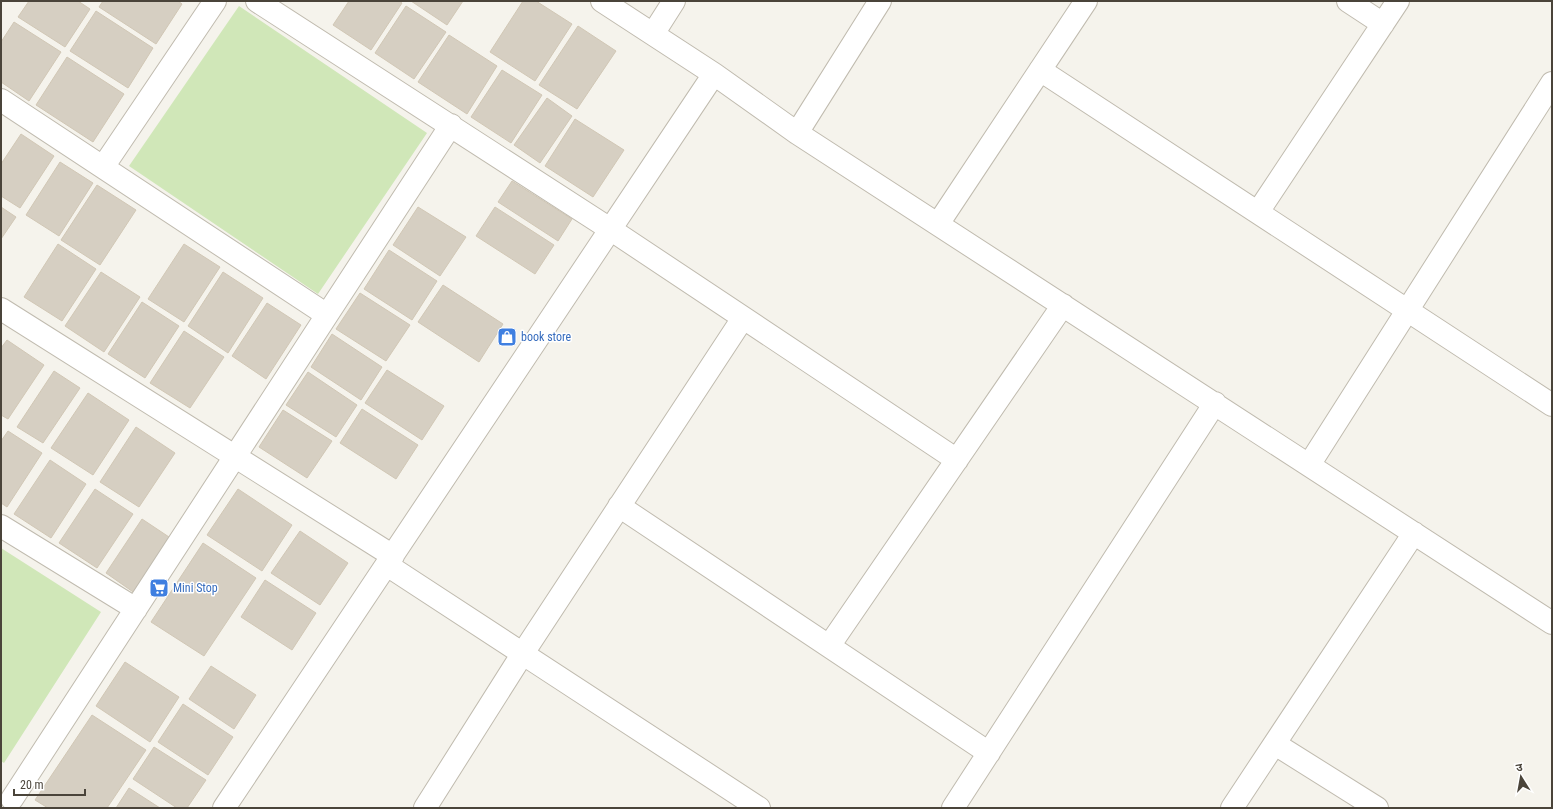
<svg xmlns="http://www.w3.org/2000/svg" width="1553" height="809" font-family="'Roboto Condensed','Noto Sans Devanagari',sans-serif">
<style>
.green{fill:#d0e7b8}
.building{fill:#d6cfc2;stroke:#d1c7b5}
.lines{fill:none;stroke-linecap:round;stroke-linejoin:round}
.minor-casing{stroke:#c0bbaf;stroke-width:24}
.minor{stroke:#fff;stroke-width:22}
.labels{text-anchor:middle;stroke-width:3;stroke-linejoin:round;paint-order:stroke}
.shop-label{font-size:12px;fill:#366cbe;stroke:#fff;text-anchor:start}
</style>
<rect width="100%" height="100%" fill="#f5f3ec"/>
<path class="green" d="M 239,6 L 427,133 L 318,294 L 129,166 Z
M 1,548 L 101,612 L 4,763 L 1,761 Z"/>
<path class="building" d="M 29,1 L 78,1 L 90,9 L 65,47 L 18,17 Z
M 103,1 L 178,1 L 182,4 L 156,44 L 99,7 Z
M 349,1 L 399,1 L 402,3 L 371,50 L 333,25 Z
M 411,1 L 463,1 L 447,25 Z
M 523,1 L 536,1 L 572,24 L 535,81 L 490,52 Z
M 406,6 L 446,32 L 414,79 L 375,53 Z
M 96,11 L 153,48 L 128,88 L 70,51 Z
M 14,22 L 61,52 L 29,101 L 1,82 L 1,42 Z
M 578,26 L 616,51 L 577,109 L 539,85 Z
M 449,35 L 497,66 L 467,114 L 418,82 Z
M 67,57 L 124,94 L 93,142 L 36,105 Z
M 502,70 L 542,95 L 511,143 L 471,117 Z
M 547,98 L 572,116 L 540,163 L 514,145 Z
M 575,119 L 624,150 L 593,197 L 545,166 Z
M 21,134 L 54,156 L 20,208 L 1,196 L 1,164 Z
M 60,162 L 93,183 L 59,236 L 26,215 Z
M 512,181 L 572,219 L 558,241 L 498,202 Z
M 97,185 L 136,210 L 100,265 L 61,240 Z
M 1,207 L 16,217 L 1,239 Z
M 418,207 L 466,237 L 440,276 L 393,245 Z
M 495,207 L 554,245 L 535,274 L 476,236 Z
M 58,244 L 96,269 L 62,321 L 24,297 Z
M 184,244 L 220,267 L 184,322 L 148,299 Z
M 389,250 L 437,281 L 412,320 L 364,289 Z
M 101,272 L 140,297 L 104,352 L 65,326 Z
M 223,272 L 263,298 L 228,353 L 188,326 Z
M 443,285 L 503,324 L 479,362 L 418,322 Z
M 360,293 L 410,325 L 386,361 L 336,329 Z
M 142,302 L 179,326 L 145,378 L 108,354 Z
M 267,303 L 301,325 L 266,379 L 232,356 Z
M 184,331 L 224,357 L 190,408 L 150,383 Z
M 332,334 L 382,367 L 361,400 L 311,367 Z
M 7,340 L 44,365 L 8,419 L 1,415 L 1,348 Z
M 387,370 L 444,406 L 422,440 L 365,403 Z
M 54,371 L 80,388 L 43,443 L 17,427 Z
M 308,372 L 357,405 L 336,437 L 286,405 Z
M 88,393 L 129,420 L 93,475 L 51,448 Z
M 362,409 L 418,445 L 396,479 L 340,443 Z
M 283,410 L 332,441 L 307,478 L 259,447 Z
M 136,427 L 175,453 L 139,507 L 100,482 Z
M 8,431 L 42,453 L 7,507 L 1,503 L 1,441 Z
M 50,460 L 86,484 L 51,538 L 14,514 Z
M 95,489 L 133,514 L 97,568 L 59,543 Z
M 238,489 L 292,525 L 262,571 L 207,535 Z
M 142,519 L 172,539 L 136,594 L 106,573 Z
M 300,531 L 348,563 L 320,605 L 271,573 Z
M 203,543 L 256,578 L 204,656 L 151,622 Z
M 265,580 L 316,613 L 292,650 L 241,617 Z
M 125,662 L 179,697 L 150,742 L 96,706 Z
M 211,666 L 256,695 L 234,729 L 189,699 Z
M 183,704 L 233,737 L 208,775 L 158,742 Z
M 92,715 L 146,750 L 107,808 L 48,808 L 35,800 Z
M 154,747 L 206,780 L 187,808 L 177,808 L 133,779 Z
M 129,788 L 160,808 L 116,808 Z"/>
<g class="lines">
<defs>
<path id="minor" d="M 257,1 L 610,229 L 957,460
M 602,1 L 714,74 L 797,133 L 1552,623
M 1348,1 L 1383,24
M 653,34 L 674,1
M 1040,70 L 1552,405
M 1,100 L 327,315 L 451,125
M 797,133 L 880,1
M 103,167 L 215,1
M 1258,212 L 1398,1
M 938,224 L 1086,1
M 1,309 L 393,556
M 1309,465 L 1552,83
M 619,506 L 989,753
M 1,526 L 136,609
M 387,565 L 759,808
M 829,646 L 1063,305
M 1275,744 L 1377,808
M 12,799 L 327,315
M 224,808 L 714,74
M 425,808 L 523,653 L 743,318
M 953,808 L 1215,403
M 1232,808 L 1414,533"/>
</defs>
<use href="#minor" class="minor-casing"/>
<use href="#minor" class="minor"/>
</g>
<defs>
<symbol id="shop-square" viewBox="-11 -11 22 22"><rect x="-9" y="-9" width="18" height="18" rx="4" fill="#3f7fe0" stroke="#fff"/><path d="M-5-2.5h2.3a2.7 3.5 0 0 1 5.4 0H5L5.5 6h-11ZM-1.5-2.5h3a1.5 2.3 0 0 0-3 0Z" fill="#fff"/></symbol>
<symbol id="supermarket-square" viewBox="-11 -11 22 22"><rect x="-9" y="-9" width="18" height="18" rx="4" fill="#3f7fe0" stroke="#fff"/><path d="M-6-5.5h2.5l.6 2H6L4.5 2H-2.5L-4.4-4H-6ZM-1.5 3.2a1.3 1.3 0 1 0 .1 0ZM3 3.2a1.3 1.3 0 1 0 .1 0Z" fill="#fff"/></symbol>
</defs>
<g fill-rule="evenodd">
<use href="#shop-square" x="496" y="326" width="22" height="22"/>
<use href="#supermarket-square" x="148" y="577" width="22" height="22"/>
</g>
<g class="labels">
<g class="shop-label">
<text x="521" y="341">book store</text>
<text x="173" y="592">Mini Stop</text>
</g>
</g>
<rect width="1553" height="809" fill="none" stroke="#4a443a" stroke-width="4"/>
<g transform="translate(1521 777) rotate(349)" stroke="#ffffff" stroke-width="3" paint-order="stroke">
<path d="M0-3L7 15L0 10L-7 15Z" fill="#4a443a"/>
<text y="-6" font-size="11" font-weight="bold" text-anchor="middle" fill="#4a443a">उ</text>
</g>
<path d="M14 789v6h71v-6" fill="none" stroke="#4a443a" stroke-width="2"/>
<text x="20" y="789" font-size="12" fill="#4a443a" stroke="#ffffff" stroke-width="3" paint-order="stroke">20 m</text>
</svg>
